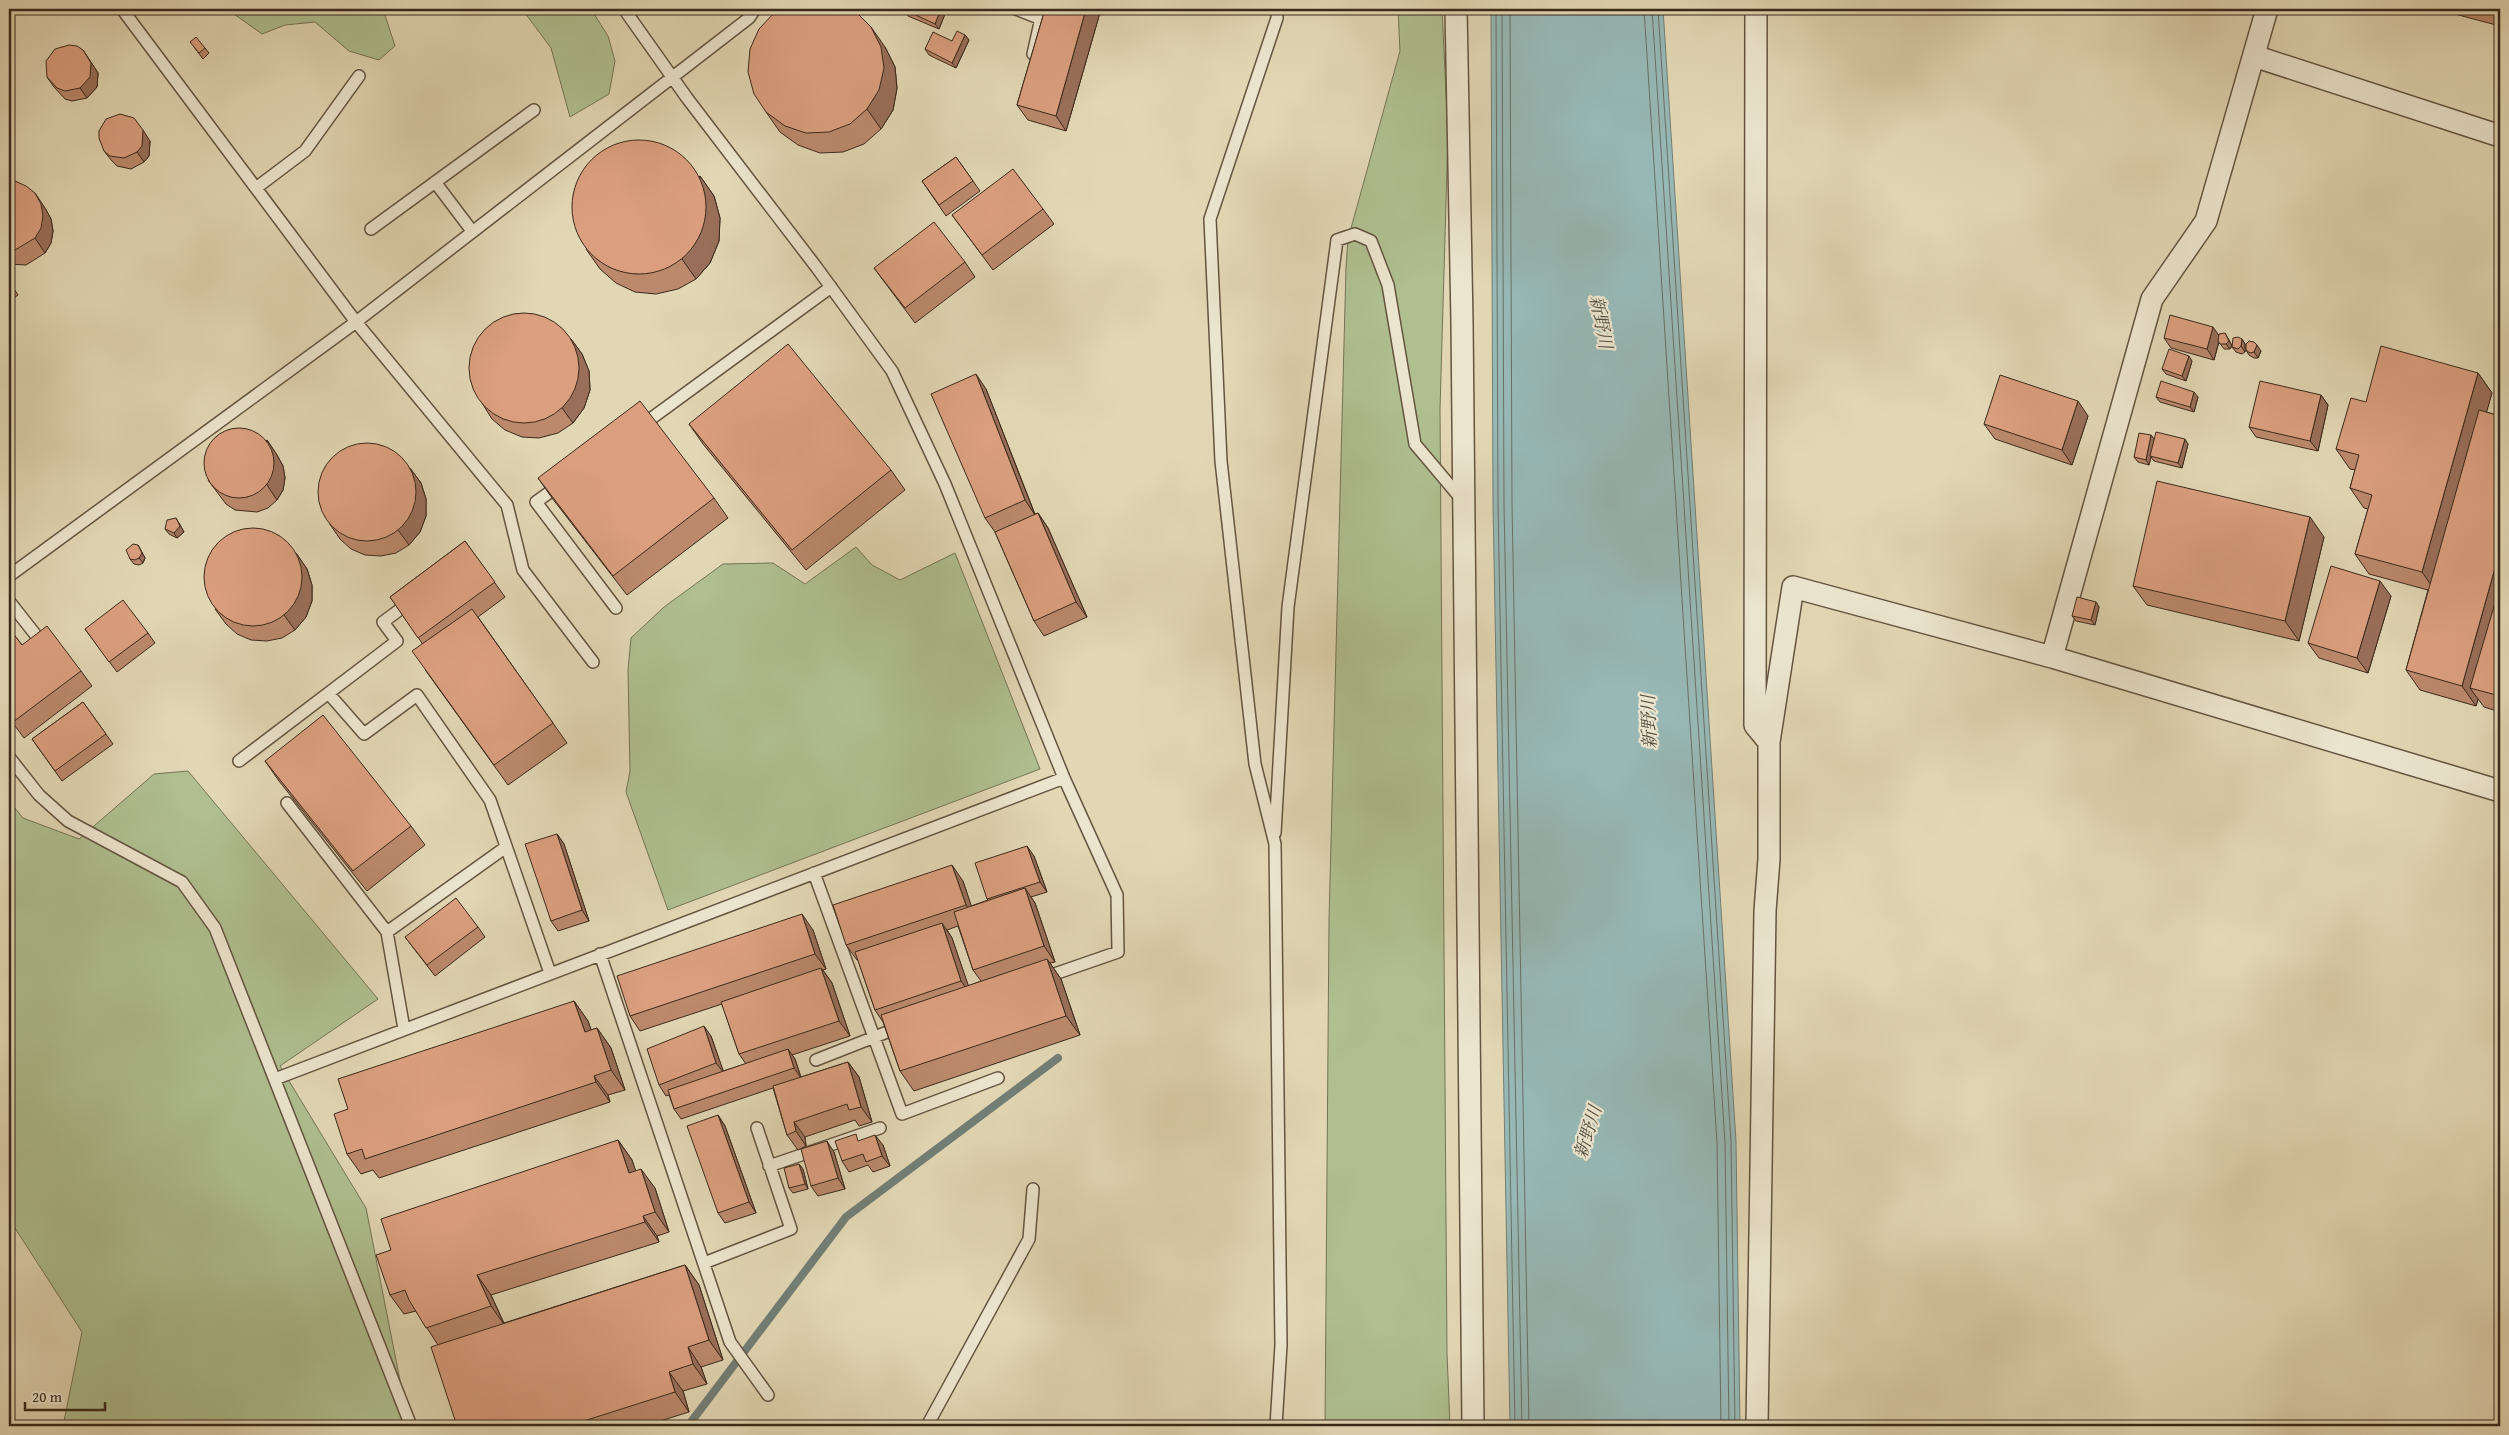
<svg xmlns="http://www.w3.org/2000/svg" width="2509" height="1435" font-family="'Gentium Book Plus','Noto Serif JP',serif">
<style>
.green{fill:#afbf90;stroke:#747455}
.water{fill:#97b8b5;stroke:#727f77}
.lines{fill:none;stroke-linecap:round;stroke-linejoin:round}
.shore{stroke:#687068;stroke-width:1}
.stream{stroke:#727f77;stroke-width:8}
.service-casing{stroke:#645440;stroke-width:14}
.minor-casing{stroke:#645440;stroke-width:24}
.service{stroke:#ece5ce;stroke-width:11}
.minor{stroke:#ece5ce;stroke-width:21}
.wall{fill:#bc896d;stroke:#3a291a;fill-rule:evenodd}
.shaded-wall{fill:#996f59;stroke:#3a291a}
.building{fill:#db9f7f;stroke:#3a291a}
.labels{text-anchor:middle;stroke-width:4.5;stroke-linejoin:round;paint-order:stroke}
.water-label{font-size:18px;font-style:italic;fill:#514d41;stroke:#ece5ce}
</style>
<rect width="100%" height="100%" fill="#e2d7b4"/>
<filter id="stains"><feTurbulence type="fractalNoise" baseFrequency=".004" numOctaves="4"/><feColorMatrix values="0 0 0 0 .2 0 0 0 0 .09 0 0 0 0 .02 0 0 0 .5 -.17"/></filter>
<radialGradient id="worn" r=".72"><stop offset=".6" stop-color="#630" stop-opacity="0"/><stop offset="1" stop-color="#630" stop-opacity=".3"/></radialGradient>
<path class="green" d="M 227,9 L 383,9 L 395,46 L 379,60 L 349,51 L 315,22 L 285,25 L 262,34 Z
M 522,9 L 591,9 L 608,36 L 615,61 L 609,94 L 570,117 L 551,48 Z
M 1398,9 L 1442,9 L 1448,134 L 1440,409 L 1447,1353 L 1450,1426 L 1325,1426 L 1329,920 L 1346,267 L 1348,239 L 1400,51 Z
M 856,547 L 872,565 L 900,580 L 955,553 L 1040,769 L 668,910 L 626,792 L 630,771 L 628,670 L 631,638 L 664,607 L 723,564 L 773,563 L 805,584 Z
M 188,771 L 378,999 L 280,1066 L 366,1208 L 409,1426 L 63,1426 L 82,1332 L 13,1225 L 9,1224 L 9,801 L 23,818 L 79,839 L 154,774 Z"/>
<path class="water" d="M 1491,9 L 1663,9 L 1736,1141 L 1740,1426 L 1510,1426 L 1493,504 Z"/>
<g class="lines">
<path class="shore" d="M 1496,9 L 1498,504 L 1515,1426
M 1502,9 L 1504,504 L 1522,1426
M 1510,9 L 1512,504 L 1529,1426
M 1644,9 L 1717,1142 L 1721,1426
M 1652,9 L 1725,1142 L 1729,1426
M 1658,9 L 1731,1142 L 1735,1426"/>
<path class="stream" d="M 688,1426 L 846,1217 L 1058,1058"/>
<defs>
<path id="service" d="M 122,9 L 356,322 L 507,505 L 523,570 L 593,662
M 624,9 L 687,98 L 817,268 L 892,371 L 945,484 L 1064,778 L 1117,895 L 1118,952 L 1043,978
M 1016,9 L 1041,19
M 1033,54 L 1043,9
M 435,182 L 472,231
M 256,188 L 305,151 L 359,76
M 371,229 L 534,110
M 641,426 L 831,287
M 561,484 L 536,502 L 616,608
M 9,576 L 356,322 L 749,18 L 755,9
M 9,601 L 42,643
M 329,694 L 364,734 L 417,695 L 490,800 L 550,973
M 9,757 L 39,795 L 68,821 L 182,882 L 215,928 L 411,1426
M 239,761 L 397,641 L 383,622 L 410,602
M 287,803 L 387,932
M 1275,833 L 1288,607 L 1337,240 L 1355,234 L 1371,241 L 1388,285 L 1415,444 L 1463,501
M 814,873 L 902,1114 L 998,1078
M 600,954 L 730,1342 L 768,1395
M 404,1029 L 387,932 L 506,847
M 816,1060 L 900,1027
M 275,1079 L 1064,778
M 769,1166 L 880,1128
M 704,1263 L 791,1229 L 757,1128
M 927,1426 L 1029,1239 L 1033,1189
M 1276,1426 L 1281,1345 L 1275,844 L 1255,764 L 1221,461 L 1210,219 L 1277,18 L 1277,9"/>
<path id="minor" d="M 1456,9 L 1462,322 L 1473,1426
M 1756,9 L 1755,725 L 1769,742 L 1769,859 L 1765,911 L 1757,1426
M 2254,56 L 2500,136
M 2052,657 L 2152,299 L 2206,221 L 2267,9
M 1769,742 L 1793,587 L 2052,657 L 2500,791"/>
</defs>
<use href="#service" class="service-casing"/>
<use href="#minor" class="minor-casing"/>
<use href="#service" class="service"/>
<use href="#minor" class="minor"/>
</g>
<path class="wall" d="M 947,9 L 939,29 L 908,16 L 905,10 Z
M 1045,9 L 1101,9 L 1066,131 L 1028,120 L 1017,105 Z
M 2360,9 L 2379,9 L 2378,14 Z
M 2436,9 L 2500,9 L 2500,26 Z
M 965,35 L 969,40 L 956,68 L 929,55 L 925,49 L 952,41 Z
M 194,47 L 205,48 L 209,53 L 203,59 Z
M 885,47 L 895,67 L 897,88 L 893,110 L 881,129 L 864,144 L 843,152 L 820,153 L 798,145 L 780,132 L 766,112 Z
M 83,50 L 98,73 L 97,87 L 87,98 L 72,101 L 65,99 L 54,87 L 47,77 Z
M 150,141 L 149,156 L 144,162 L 131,169 L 117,166 L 112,161 L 104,151 Z
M 956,157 L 980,191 L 946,216 L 922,181 Z
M 700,176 L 714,196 L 720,218 L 719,241 L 710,263 L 696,279 L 678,289 L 656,294 L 635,292 L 616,283 L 600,269 L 586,249 Z
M 9,181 L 45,208 L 51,219 L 53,231 L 51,243 L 45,253 L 26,265 L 9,264 Z
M 1043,209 L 1054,224 L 993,270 L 952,215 Z
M 965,262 L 975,277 L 915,323 L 874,268 Z
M 9,281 L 18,295 L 9,302 Z
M 2219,335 L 2228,338 L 2232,346 L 2230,349 L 2224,349 L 2219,342 L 2214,360 L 2171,348 L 2164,338 Z
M 571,339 L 582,354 L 589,371 L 590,390 L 584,408 L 573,423 L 558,433 L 539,438 L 522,437 L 505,430 L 492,419 L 482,403 Z
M 2242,339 L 2245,344 L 2245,352 L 2242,354 L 2236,352 L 2232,347 Z
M 2246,350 L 2261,351 L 2258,358 L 2254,358 L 2249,355 Z
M 2192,361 L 2186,381 L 2166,374 L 2162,369 Z
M 2478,373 L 2492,393 L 2486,412 L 2500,416 L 2500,712 L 2484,707 L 2478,699 L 2476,706 L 2420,690 L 2406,670 L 2428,590 L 2369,574 L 2355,554 L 2368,509 L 2364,508 L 2350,488 L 2355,470 L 2350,469 L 2336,449 L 2366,402 Z
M 986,389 L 1035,514 L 1038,513 L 1048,528 L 1087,617 L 1044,636 L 1034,621 L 995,532 L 985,518 Z
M 2321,395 L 2328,405 L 2318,451 L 2256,437 L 2249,427 Z
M 2156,397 L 2198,397 L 2194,412 L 2160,402 Z
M 2088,416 L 2072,465 L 1995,439 L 1984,424 Z
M 689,424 L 891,470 L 905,490 L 806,570 L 703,444 Z
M 2151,435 L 2154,440 L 2188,444 L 2182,468 L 2154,461 L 2151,457 L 2149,465 L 2138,462 L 2134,457 Z
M 267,440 L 277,455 L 283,466 L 285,478 L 283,490 L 277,500 L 268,508 L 257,512 L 235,510 L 226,504 L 208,480 Z
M 410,468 L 421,483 L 426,499 L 426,516 L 420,532 L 409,545 L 396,553 L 381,556 L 365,555 L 351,549 L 340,539 L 329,523 Z
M 538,478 L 714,498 L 728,518 L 627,595 L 552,498 Z
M 179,523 L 184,532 L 177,538 L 169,534 L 165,529 Z
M 2324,537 L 2299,641 L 2147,605 L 2133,586 Z
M 465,541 L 505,597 L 478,617 L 567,743 L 508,785 L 426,671 L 422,643 L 390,597 Z
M 138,545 L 145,558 L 143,563 L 139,565 L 134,564 L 130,559 Z
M 296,553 L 307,569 L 312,585 L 312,601 L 306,617 L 295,630 L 282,638 L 267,641 L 251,640 L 237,634 L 226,624 L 215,609 Z
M 2391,596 L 2368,673 L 2319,658 L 2308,643 Z
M 2096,602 L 2099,607 L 2095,625 L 2076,621 L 2072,616 Z
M 9,628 L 22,645 L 81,671 L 92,686 L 24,738 L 9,718 Z
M 85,629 L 148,633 L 155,643 L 117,672 Z
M 83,702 L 113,744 L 62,781 L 32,739 Z
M 265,761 L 411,826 L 425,845 L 367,891 L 279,781 Z
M 557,834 L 564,844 L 589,921 L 558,931 L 551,921 Z
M 1034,856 L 1047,892 L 1031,897 L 1035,903 L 1055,962 L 1050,963 L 1061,979 L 1080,1035 L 914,1091 L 900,1071 L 883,1022 L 875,1010 L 858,960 L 857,960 L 846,945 L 963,881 L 971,906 L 988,900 L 987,899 ZM 958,926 L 973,970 L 981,981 L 968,986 L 952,938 L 947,930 Z
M 478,927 L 485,937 L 435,976 L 405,937 Z
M 813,930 L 826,969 L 823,970 L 832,983 L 850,1036 L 792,1055 L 795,1059 L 801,1077 L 848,1062 L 859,1077 L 872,1122 L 859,1126 L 855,1120 L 805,1137 L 806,1146 L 798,1150 L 787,1135 L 773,1088 L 681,1119 L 674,1109 L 669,1095 L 666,1096 L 659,1085 L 711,1036 L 723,1071 L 746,1064 L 739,1054 L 722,1004 L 640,1031 L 630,1016 Z
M 574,1001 L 588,1021 L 591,1030 L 597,1028 L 611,1048 L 625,1090 L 608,1095 L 610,1102 L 379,1178 L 373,1170 L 361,1174 L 347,1154 L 348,1109 Z
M 718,1115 L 725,1126 L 756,1213 L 725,1223 L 718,1213 Z
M 618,1140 L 632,1160 L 635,1170 L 655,1188 L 669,1232 L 657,1236 L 659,1242 L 491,1295 L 504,1323 L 685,1265 L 699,1285 L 723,1360 L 701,1367 L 707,1384 L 683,1391 L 689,1412 L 644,1426 L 457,1426 L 438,1345 L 416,1311 L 404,1314 L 390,1295 L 391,1250 Z
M 860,1141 L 883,1145 L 890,1166 L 873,1172 L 868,1165 L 849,1172 L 842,1161 Z
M 834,1152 L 845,1189 L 818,1196 L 811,1186 Z
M 799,1164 L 803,1169 L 808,1189 L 793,1193 L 789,1188 Z"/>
<path class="shaded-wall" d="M 941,9 L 947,9 L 939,29 L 935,24 Z
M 1086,9 L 1101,9 L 1066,131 L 1056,116 Z
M 2374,9 L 2379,9 L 2378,14 Z
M 871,27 L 885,47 L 895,67 L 897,88 L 893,110 L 881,129 L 867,109 Z
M 965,35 L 969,40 L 956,68 L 952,63 Z
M 83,50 L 98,73 L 97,87 L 87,98 L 80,88 Z
M 143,130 L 150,141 L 149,156 L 144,162 L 137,152 Z
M 700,176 L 714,196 L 720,218 L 719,241 L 710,263 L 696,279 L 682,259 Z
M 35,193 L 45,208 L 51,219 L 53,231 L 51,243 L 45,253 L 35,238 Z
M 2213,327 L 2220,337 L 2214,360 L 2207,349 Z
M 2225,333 L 2232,346 L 2230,349 L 2226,344 Z
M 571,339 L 582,354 L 589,371 L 590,390 L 584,408 L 573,423 L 562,408 Z
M 2242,339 L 2245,344 L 2245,352 L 2241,346 Z
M 2257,345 L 2261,351 L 2258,358 L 2254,352 Z
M 2189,356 L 2192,361 L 2186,381 L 2182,376 Z
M 2478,373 L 2492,393 L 2436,592 L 2422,572 Z
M 976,374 L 986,389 L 1035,515 L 1025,500 Z
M 2194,392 L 2198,397 L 2194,412 L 2190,407 Z
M 2321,395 L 2328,405 L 2318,451 L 2310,441 Z
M 2078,401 L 2088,416 L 2072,465 L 2062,450 Z
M 2151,435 L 2155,440 L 2149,465 L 2146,460 Z
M 2185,439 L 2188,444 L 2182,468 L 2178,463 Z
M 267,440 L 277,455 L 283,466 L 285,478 L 283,490 L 277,500 L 267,485 Z
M 410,468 L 421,483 L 426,499 L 426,516 L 420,532 L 409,545 L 398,530 Z
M 1038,513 L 1048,528 L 1087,617 L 1076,602 Z
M 2310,517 L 2324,537 L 2299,641 L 2285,621 Z
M 176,518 L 184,532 L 177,538 L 174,533 Z
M 138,545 L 145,558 L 143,563 L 139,558 Z
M 2500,550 L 2500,619 L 2470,688 L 2478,699 L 2476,706 L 2462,686 Z
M 296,553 L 307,569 L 312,585 L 312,601 L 306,617 L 295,630 L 284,615 Z
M 2380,581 L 2391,596 L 2368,673 L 2357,658 Z
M 2096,602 L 2099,607 L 2095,625 L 2091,620 Z
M 557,834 L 564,844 L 589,921 L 582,910 Z
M 1027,846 L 1034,856 L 1047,892 L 1040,882 Z
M 952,865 L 963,881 L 976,920 L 966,905 Z
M 1025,888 L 1035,903 L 1055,962 L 1044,946 Z
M 802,914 L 813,930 L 826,969 L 815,954 Z
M 942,923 L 952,938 L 972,996 L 961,981 Z
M 1047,959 L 1061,979 L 1080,1035 L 1066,1016 Z
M 821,968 L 832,983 L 850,1036 L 839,1021 Z
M 574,1001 L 588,1021 L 599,1052 L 585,1032 Z
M 704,1026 L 711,1036 L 724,1073 L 716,1063 Z
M 597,1028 L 611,1048 L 625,1090 L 611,1070 Z
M 788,1049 L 795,1059 L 801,1078 L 794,1068 Z
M 848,1062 L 859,1077 L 872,1122 L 861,1107 Z
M 594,1076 L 608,1095 L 610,1102 L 596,1082 Z
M 718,1115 L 725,1126 L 756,1213 L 749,1202 Z
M 794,1122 L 805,1137 L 806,1146 L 796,1131 Z
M 875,1135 L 883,1145 L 890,1166 L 882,1156 Z
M 618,1140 L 632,1160 L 643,1192 L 629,1173 Z
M 827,1141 L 834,1152 L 845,1189 L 838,1178 Z
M 799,1164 L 803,1169 L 808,1189 L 805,1184 Z
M 641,1169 L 655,1188 L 669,1232 L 655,1212 Z
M 643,1216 L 657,1236 L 659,1242 L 645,1222 Z
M 685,1265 L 699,1285 L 723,1360 L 709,1340 Z
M 477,1275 L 491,1295 L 505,1326 L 491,1306 Z
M 688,1347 L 701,1367 L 707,1384 L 693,1364 Z
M 669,1372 L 683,1391 L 689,1412 L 675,1392 Z"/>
<path class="building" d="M 781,9 L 851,9 L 856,12 L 871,27 L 881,47 L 884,68 L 879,90 L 867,109 L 850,124 L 829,132 L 806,133 L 785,126 L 766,112 L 754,94 L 748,72 L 750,49 L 759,29 L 774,13 Z
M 905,9 L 941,9 L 935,24 L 905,10 Z
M 1045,9 L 1086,9 L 1056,116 L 1017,105 Z
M 957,31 L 965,35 L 952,63 L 925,49 L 933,32 L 952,41 Z
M 196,37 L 205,48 L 199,53 L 190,42 Z
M 69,45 L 77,46 L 83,50 L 91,63 L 90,77 L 80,88 L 65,91 L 57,88 L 47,77 L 46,61 L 55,49 Z
M 120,114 L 134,118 L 143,130 L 142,146 L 137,152 L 124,158 L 110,156 L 104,151 L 99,138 L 99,131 L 106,119 Z
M572 207a67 67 0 1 1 134 0a67 67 0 1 1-134 0Z
M 956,157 L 973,181 L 939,205 L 922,181 Z
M 1013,169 L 1043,209 L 982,255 L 952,215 Z
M 9,181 L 15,181 L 26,186 L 35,193 L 41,204 L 43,216 L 41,228 L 35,238 L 15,250 L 9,250 Z
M 934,222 L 965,262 L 905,308 L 874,268 Z
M469 368a55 55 0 1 1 110 0a55 55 0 1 1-110 0Z
M 2170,315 L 2213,327 L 2207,349 L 2164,338 Z
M 2225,333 L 2229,341 L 2226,344 L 2220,344 L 2218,341 L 2219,334 Z
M 2238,337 L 2242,339 L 2241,346 L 2238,349 L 2232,347 L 2233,338 Z
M 2249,341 L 2254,342 L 2257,345 L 2254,352 L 2250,353 L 2246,350 L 2246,344 Z
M 788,344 L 891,470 L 792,550 L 689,424 Z
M 2381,346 L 2478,373 L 2422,572 L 2355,554 L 2372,495 L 2350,488 L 2359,455 L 2336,449 L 2351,398 L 2366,402 Z
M 2169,349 L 2189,356 L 2182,376 L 2162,369 Z
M 976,374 L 1025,500 L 985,518 L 931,394 Z
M 2000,375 L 2078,401 L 2062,450 L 1984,424 Z
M 2161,381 L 2194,392 L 2190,407 L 2156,397 Z
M 2260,381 L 2321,395 L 2310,441 L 2249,427 Z
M 640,401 L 714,498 L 613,576 L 538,478 Z
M 2479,410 L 2500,416 L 2500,550 L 2462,686 L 2406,670 Z
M204 463a35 35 0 1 1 70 0a35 35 0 1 1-70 0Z
M 2156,432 L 2185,439 L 2178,463 L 2150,456 Z
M 2139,433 L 2151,435 L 2146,460 L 2134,457 Z
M318 492a49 49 0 1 1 98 0a49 49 0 1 1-98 0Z
M 2157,481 L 2310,517 L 2285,621 L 2133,586 Z
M 1038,513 L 1076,602 L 1034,621 L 995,532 Z
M 176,518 L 180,526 L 174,533 L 165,529 L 167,520 Z
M204 577a49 49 0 1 1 98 0a49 49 0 1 1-98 0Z
M 465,541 L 495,582 L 418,638 L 390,597 Z
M 133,544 L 138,545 L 142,553 L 139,558 L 135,560 L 130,559 L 126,550 Z
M 2331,566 L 2380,581 L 2357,658 L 2308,643 Z
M 2500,586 L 2500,696 L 2470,688 Z
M 2077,597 L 2096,602 L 2091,620 L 2072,616 Z
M 123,600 L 148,633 L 109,662 L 85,629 Z
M 472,609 L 553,723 L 494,765 L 412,651 Z
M 47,626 L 81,671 L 13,722 L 9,717 L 9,628 L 22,645 Z
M 83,702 L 106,734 L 55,771 L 32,739 Z
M 323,715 L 411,826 L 353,871 L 265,761 Z
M 557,834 L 582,910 L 551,921 L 525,844 Z
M 1027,846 L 1040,882 L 987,899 L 975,863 Z
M 952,865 L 966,905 L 846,945 L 833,905 Z
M 1025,888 L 1044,946 L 973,970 L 954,912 Z
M 456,898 L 478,927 L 427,965 L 405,937 Z
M 802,914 L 815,954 L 630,1016 L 617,976 Z
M 942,923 L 961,981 L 875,1010 L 855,952 Z
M 1047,959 L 1066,1016 L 900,1071 L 881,1015 Z
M 821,968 L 839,1021 L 739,1054 L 721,1002 Z
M 574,1001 L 585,1032 L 597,1028 L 611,1070 L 594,1076 L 596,1082 L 365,1159 L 362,1149 L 347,1154 L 334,1114 L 348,1109 L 338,1079 Z
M 704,1026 L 716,1063 L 659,1085 L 647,1049 Z
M 788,1049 L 794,1068 L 674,1109 L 668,1090 Z
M 848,1062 L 861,1107 L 849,1110 L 847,1104 L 794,1122 L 796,1131 L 787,1135 L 773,1086 Z
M 718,1115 L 749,1202 L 718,1213 L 687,1126 Z
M 856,1134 L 858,1141 L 875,1135 L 882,1156 L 866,1162 L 863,1154 L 842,1161 L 835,1141 Z
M 618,1140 L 629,1173 L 641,1169 L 655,1212 L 643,1216 L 645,1222 L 477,1275 L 491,1306 L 426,1328 L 409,1300 L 405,1290 L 390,1295 L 376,1255 L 391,1250 L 381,1219 Z
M 827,1141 L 838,1178 L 811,1186 L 801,1149 Z
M 799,1164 L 805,1184 L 789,1188 L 784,1168 Z
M 685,1265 L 709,1340 L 688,1347 L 693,1364 L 669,1372 L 675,1392 L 568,1426 L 457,1426 L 431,1347 Z"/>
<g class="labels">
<g class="water-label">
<text transform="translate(1601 322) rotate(79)" y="6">新野川</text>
<text transform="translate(1649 722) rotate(-92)" y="6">新野川</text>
<text transform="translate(1588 1132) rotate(-73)" y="6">新野川</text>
</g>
</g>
<rect width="2509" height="1435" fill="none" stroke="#e2d7b4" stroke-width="30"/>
<rect x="10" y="10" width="2489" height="1415" fill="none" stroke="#3a291a" stroke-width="2.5"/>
<rect x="15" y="15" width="2479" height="1405" fill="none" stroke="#3a291a"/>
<path d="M25 1402v8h80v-8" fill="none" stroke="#3a291a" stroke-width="2.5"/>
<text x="32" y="1402" font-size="15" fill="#3a291a" stroke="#ece5ce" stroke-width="4" paint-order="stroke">20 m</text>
<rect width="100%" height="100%" filter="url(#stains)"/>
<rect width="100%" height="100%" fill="url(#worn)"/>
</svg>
